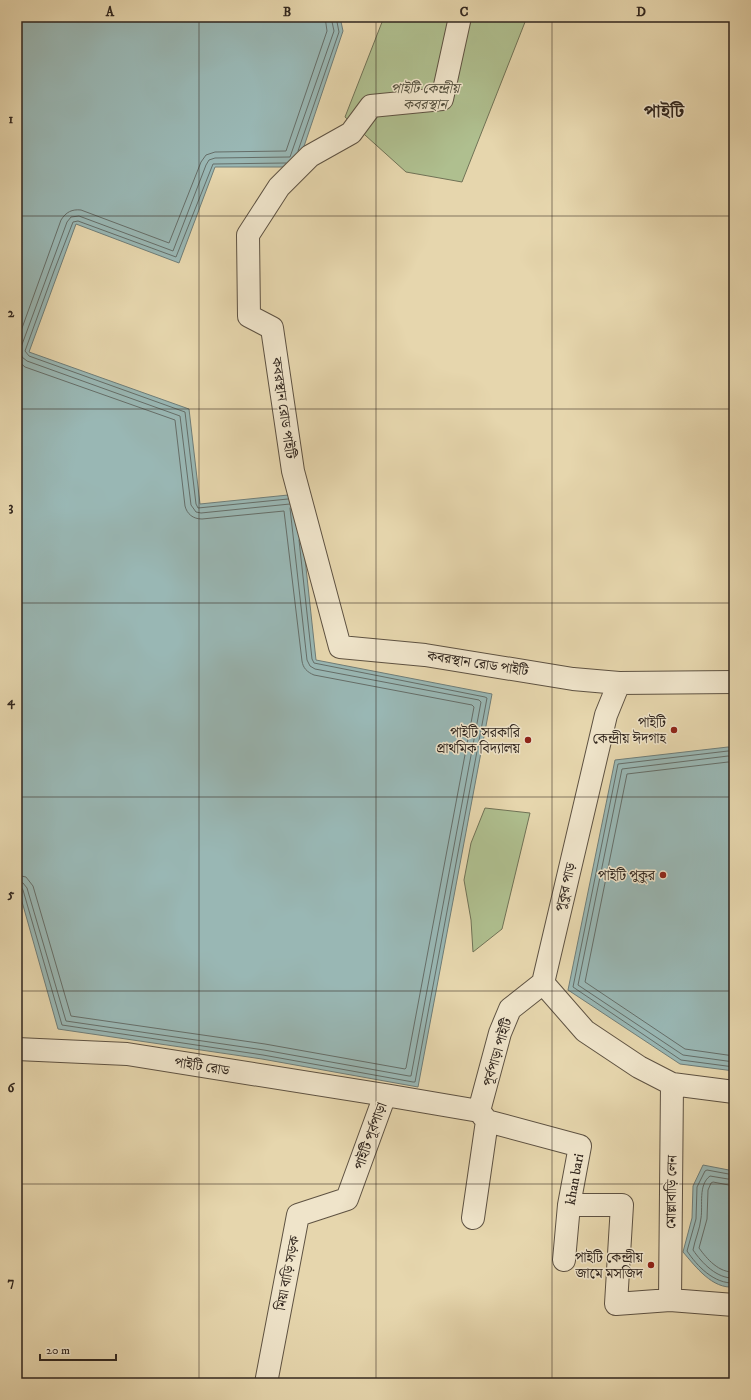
<svg xmlns="http://www.w3.org/2000/svg" width="751" height="1400" font-family="'IM FELL DW Pica','Noto Serif Bengali',serif">
<style>
.green{fill:#afbf8f;stroke:#707256}
.water{fill:#99b7b4;stroke:#6f7d78}
.lines{fill:none;stroke-linecap:round;stroke-linejoin:round}
.shore{stroke:#656e69;stroke-width:1}
.street-casing{stroke:#5e5242;stroke-width:24}
.street{stroke:#efe4ca;stroke-width:22}
.grid{fill:none;stroke:#31261e;stroke-width:1;stroke-opacity:0.55}
.poi-dot{fill:#8f2418;stroke:#efe4ca;stroke-width:1.5}
.labels{text-anchor:middle;stroke-width:3;stroke-linejoin:round;paint-order:stroke}
.park-label{font-size:14px;font-style:italic;fill:#504c3a;stroke:#efe4ca}
.street-label{font-size:14px;fill:#31261e;stroke:#efe4ca}
.poi-label{font-size:14px;fill:#31261e;stroke:#efe4ca;text-anchor:end}
.district-label{font-size:18px;font-weight:bold;fill:#31261e;stroke:#efe4ca}
.neatline{fill:none;stroke:#31261e;stroke-width:1.5}
.grid-label{font-size:13px;text-anchor:middle;font-weight:bold;fill:#31261e}
</style>
<rect width="100%" height="100%" fill="#e6d6ad"/>
<filter id="stains"><feTurbulence type="fractalNoise" baseFrequency=".005" numOctaves="4"/><feColorMatrix values="0 0 0 0 .2 0 0 0 0 .09 0 0 0 0 .02 0 0 0 .5 -.17"/></filter>
<radialGradient id="worn" r=".72"><stop offset=".6" stop-color="#630" stop-opacity="0"/><stop offset="1" stop-color="#630" stop-opacity=".3"/></radialGradient>
<path class="green" d="M 384,17 L 527,17 L 462,182 L 406,172 L 345,117 Z
M 485,808 L 530,813 L 502,929 L 473,952 L 471,920 L 464,880 L 471,843 Z"/>
<path class="water" d="M 17,17 L 340,17 L 343,31 L 297,167 L 215,167 L 179,263 L 76,224 L 29,352 L 189,409 L 200,504 L 298,494 L 316,660 L 492,694 L 418,1087 L 262,1059 L 58,1029 L 17,884 Z
M 728,747 L 734,748 L 734,1071 L 680,1064 L 568,990 L 615,760 Z
M 703,1165 L 734,1171 L 734,1287 C 712,1289 696,1267 683,1252 L 692,1218 L 693,1186 Z"/>
<g class="lines">
<path class="shore" d="M 298,151 L 339,32 L 336,17
M 286,163 L 213,164 L 176,257 L 78,221 L 73,222 L 54,271 L 25,351 L 29,356 L 185,412 L 196,504 L 198,508 L 288,499
M 17,342 L 61,220 C 66,212 72,209 81,210 L 169,243 L 201,162 L 206,155 L 215,152 L 286,151 L 327,31 L 325,17
M 17,360 L 25,367 L 175,420 L 185,506 C 187,514 193,519 202,519 L 284,511 L 302,661 C 303,668 307,672 314,675 L 472,705 L 474,707 L 406,1068 L 405,1069 L 265,1044 L 71,1016 L 33,886 L 26,877 L 17,875
M 290,504 L 201,513 L 196,512 L 191,505 L 180,416 L 27,361 L 22,357 L 20,350 L 67,222 L 71,217 L 79,216 L 173,251 L 206,165 L 209,160 L 215,158 L 290,157 L 334,31 L 331,17
M 734,751 L 728,751 L 618,764 L 573,987 L 681,1060 L 734,1067
M 734,757 L 728,756 L 622,769 L 578,985 L 683,1055 L 734,1062
M 734,763 L 728,762 L 627,774 L 585,982 L 685,1049 L 734,1056
M 17,881 L 23,883 L 27,888 L 66,1021 L 264,1050 L 409,1076 L 411,1076 L 481,702 L 479,700 L 315,669 L 310,666 L 307,660 L 290,508
M 17,886 L 21,887 L 23,890 L 62,1025 L 263,1055 L 413,1082 L 415,1082 L 487,698 L 485,697 L 314,663 L 312,659 L 299,540
M 734,1175 L 707,1170 L 705,1171 L 697,1187 L 696,1219 L 687,1251 C 697,1266 714,1284 734,1283
M 734,1180 L 710,1176 C 698,1185 703,1205 701,1218 C 700,1229 695,1239 693,1250 C 702,1263 717,1279 734,1278
M 734,1186 L 713,1182 L 711,1183 L 708,1190 L 707,1219 L 699,1248 C 707,1259 719,1273 734,1272"/>
<defs>
<path id="street" d="M 460,17 L 442,99 L 371,106 L 351,133 L 310,156 L 279,187 L 248,235 L 249,316 L 272,328 L 293,471 L 340,647 L 425,655 L 573,679 L 619,683
M 543,983 L 606,715 L 619,683 L 734,682
M 543,983 L 585,1031 L 639,1067 L 672,1084 L 734,1092
M 17,1049 L 127,1054 L 385,1095
M 479,1111 L 487,1121 L 580,1146 L 569,1205 L 564,1260
M 479,1111 L 500,1033 L 510,1009 L 543,983
M 569,1205 L 622,1205 L 616,1304 L 670,1300 L 734,1305
M 473,1218 L 487,1121
M 670,1300 L 672,1084
M 266,1383 L 298,1215 L 347,1199 L 385,1095 L 479,1111"/>
</defs>
<use href="#street" class="street-casing"/>
<use href="#street" class="street"/>
</g>
<path class="grid" d="M 199,17 L 199,1383M 376,17 L 376,1383M 552,17 L 552,1383M 17,216 L 734,216M 17,409 L 734,409M 17,603 L 734,603M 17,797 L 734,797M 17,991 L 734,991M 17,1184 L 734,1184"/>
<g class="poi-dot">
<circle cx="674" cy="730" r="4"/>
<circle cx="528" cy="740" r="4"/>
<circle cx="663" cy="875" r="4"/>
<circle cx="651" cy="1265" r="4"/>
</g>
<g class="labels">
<g class="park-label">
<text x="425" y="93">পাইটি কেন্দ্রীয়<tspan x="425" dy="16">কবরস্থান</tspan></text>
</g>
<g class="street-label">
<text transform="translate(284 408) rotate(82)" y="5">কবরস্থান রোড পাইটি</text>
<text transform="translate(478 663) rotate(9)" y="5">কবরস্থান রোড পাইটি</text>
<text transform="translate(565 887) rotate(-77)" y="5">পুকুর পাড়</text>
<text transform="translate(497 1052) rotate(-73)" y="5">পূর্বপাড়া পাইটি</text>
<text transform="translate(202 1066) rotate(9)" y="5">পাইটি রোড</text>
<text transform="translate(370 1136) rotate(-70)" y="5">পাইটি পূর্বপাড়া</text>
<text transform="translate(574 1179) rotate(-80)" y="5">khan bari</text>
<text transform="translate(671 1192) rotate(-89)" y="5">মোল্লাবাড়ি লেন</text>
<text transform="translate(287 1273) rotate(-79)" y="5">মিয়া বাড়ি সড়ক</text>
</g>
<g class="poi-label">
<text x="666" y="727">পাইটি<tspan x="666" dy="16">কেন্দ্রীয় ঈদগাহ</tspan></text>
<text x="520" y="737">পাইটি সরকারি<tspan x="520" dy="16">প্রাথমিক বিদ্যালয়</tspan></text>
<text x="655" y="880">পাইটি পুকুর</text>
<text x="643" y="1262">পাইটি কেন্দ্রীয়<tspan x="643" dy="16">জামে মসজিদ</tspan></text>
</g>
<g class="district-label">
<text x="664" y="117">পাইটি</text>
</g>
</g>
<rect width="751" height="1400" fill="none" stroke="#e6d6ad" stroke-width="44"/>
<path d="M40 1354v6h76v-6" fill="none" stroke="#31261e" stroke-width="2"/>
<text x="46" y="1354" font-size="12" fill="#31261e" stroke="#efe4ca" stroke-width="3" paint-order="stroke">20 m</text>
<rect x="22" y="22" width="707" height="1356" class="neatline"/>
<g class="grid-label">
<text x="110" y="16">A</text>
<text x="287" y="16">B</text>
<text x="464" y="16">C</text>
<text x="641" y="16">D</text>
<text x="11" y="123">1</text>
<text x="11" y="317">2</text>
<text x="11" y="511">3</text>
<text x="11" y="705">4</text>
<text x="11" y="898">5</text>
<text x="11" y="1092">6</text>
<text x="11" y="1286">7</text>
</g>
<rect width="100%" height="100%" filter="url(#stains)"/>
<rect width="100%" height="100%" fill="url(#worn)"/>
</svg>
